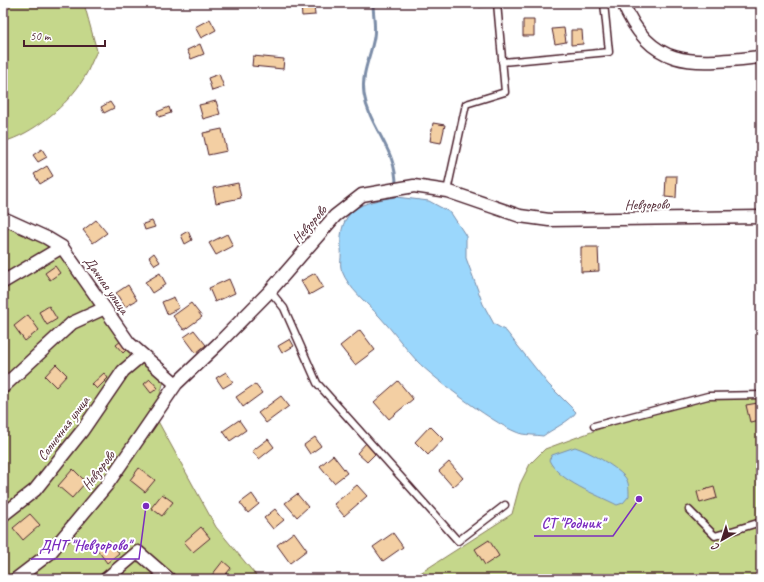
<svg xmlns="http://www.w3.org/2000/svg" width="764" height="582" font-family="Caveat,sans-serif">
<style>
.green{fill:#c5d78b;stroke:#887b5b}
.water{fill:#9bd7fc;stroke:#7b8da8}
.lines{fill:none;stroke-linecap:round;stroke-linejoin:round}
.stream{stroke:#7b8da8;stroke-width:3}
.building{fill:#f3cfa3;stroke:#4a1f2b}
.lane-casing{stroke:#4a1f2b;stroke-width:9}
.street-casing{stroke:#4a1f2b;stroke-width:15}
.lane{stroke:#fff;stroke-width:6}
.street{stroke:#fff;stroke-width:12}
.labels{text-anchor:middle;stroke-width:4;stroke-linejoin:round;paint-order:stroke}
.street-label{font-size:14px;fill:#4a1f2b;stroke:#fff}
.leader{fill:none;stroke:#7b2cbf;stroke-width:1.5}
.callout-dot{fill:#7b2cbf;stroke:#fff;stroke-width:1.5}
.callout-label{font-size:15px;text-anchor:middle;font-weight:bold;fill:#7b2cbf;stroke:#fff;stroke-width:4;stroke-linejoin:round;paint-order:stroke}
</style>
<rect width="100%" height="100%" fill="#fff"/>
<filter id="ink" filterUnits="userSpaceOnUse"><feTurbulence type="fractalNoise" baseFrequency=".025" numOctaves="2"/><feDisplacementMap in="SourceGraphic" scale="8" xChannelSelector="R" yChannelSelector="G"/><feConvolveMatrix kernelMatrix="1 2 1 2 8 2 1 2 1" color-interpolation-filters="sRGB"/></filter>
<g filter="url(#ink)">
<path class="green" d="M 9,3 L 81,3 L 85,7 L 97,51 C 92,60 89,70 84,78 C 68,105 33,134 3,142 L 3,8 Z
M 3,219 L 50,235 L 82,264 L 121,337 L 164,381 L 154,414 L 216,527 L 259,579 L 3,579 Z
M 761,395 L 761,579 L 411,579 L 512,514 L 520,484 L 530,464 L 545,449 L 621,421 L 711,399 Z"/>
<path class="water" d="M 396,197 L 429,201 L 451,213 L 466,236 L 466,258 L 483,304 L 494,324 L 506,331 L 548,384 L 576,412 C 572,420 551,430 543,436 C 536,435 528,435 522,434 C 500,429 433,378 417,361 C 404,347 393,331 380,317 C 368,304 348,288 342,271 C 339,265 342,256 341,249 C 338,209 361,202 396,197 Z
M 575,447 C 590,452 614,465 625,477 C 629,482 629,489 629,496 L 623,503 L 617,505 C 598,495 558,481 549,460 L 552,455 Z"/>
<g class="lines">
<path class="stream" d="M 373,3 C 373,14 376,26 374,37 C 371,56 361,73 364,94 C 369,128 397,149 396,186"/>
</g>
<path class="building" d="M 479,3 L 493,3 L 493,6 L 479,7 Z
M 314,5 L 315,15 L 302,16 L 301,6 Z
M 210,19 L 216,30 L 201,38 L 195,27 Z
M 523,20 L 534,20 L 534,36 L 523,36 Z
M 564,28 L 566,42 L 555,44 L 552,29 Z
M 571,30 L 582,30 L 583,44 L 571,45 Z
M 200,44 L 204,54 L 191,59 L 187,50 Z
M 253,56 L 284,59 L 283,69 L 252,66 Z
M 219,74 L 224,87 L 212,91 L 208,78 Z
M 216,101 L 220,114 L 203,119 L 199,105 Z
M 110,102 L 114,108 L 104,113 L 101,107 Z
M 169,107 L 171,113 L 159,117 L 157,112 Z
M 433,123 L 445,125 L 441,143 L 430,141 Z
M 222,129 L 227,151 L 208,155 L 203,133 Z
M 42,149 L 47,157 L 38,162 L 33,155 Z
M 47,166 L 53,176 L 40,184 L 34,174 Z
M 666,176 L 677,176 L 676,198 L 665,197 Z
M 238,183 L 241,198 L 216,203 L 213,188 Z
M 96,220 L 107,233 L 93,243 L 83,230 Z
M 152,221 L 155,227 L 145,230 L 143,224 Z
M 188,231 L 192,240 L 185,244 L 181,235 Z
M 227,234 L 233,246 L 216,255 L 209,243 Z
M 581,247 L 598,247 L 599,271 L 581,272 Z
M 154,253 L 160,262 L 155,265 L 149,257 Z
M 55,266 L 60,273 L 50,280 L 45,273 Z
M 160,273 L 166,284 L 152,293 L 145,282 Z
M 315,273 L 323,287 L 309,295 L 301,281 Z
M 229,279 L 235,293 L 215,302 L 209,288 Z
M 128,285 L 137,300 L 125,307 L 116,293 Z
M 174,297 L 179,308 L 167,314 L 162,302 Z
M 191,303 L 202,317 L 184,330 L 173,316 Z
M 49,306 L 57,319 L 47,325 L 39,312 Z
M 28,315 L 39,330 L 25,341 L 14,326 Z
M 194,330 L 206,345 L 196,353 L 184,337 Z
M 360,330 L 375,350 L 355,365 L 340,346 Z
M 290,339 L 294,346 L 282,353 L 278,346 Z
M 121,341 L 127,349 L 123,353 L 116,345 Z
M 56,364 L 67,375 L 56,387 L 45,376 Z
M 226,372 L 233,382 L 223,388 L 216,378 Z
M 104,373 L 108,378 L 97,389 L 92,384 Z
M 150,379 L 158,388 L 151,393 L 144,384 Z
M 398,381 L 413,399 L 389,419 L 374,402 Z
M 255,384 L 262,393 L 243,407 L 236,397 Z
M 281,396 L 289,406 L 266,423 L 258,413 Z
M 758,403 L 761,420 L 750,422 L 746,405 Z
M 239,420 L 246,430 L 230,441 L 223,431 Z
M 430,426 L 443,439 L 428,455 L 415,442 Z
M 315,437 L 321,446 L 310,454 L 304,445 Z
M 268,439 L 274,447 L 259,459 L 252,451 Z
M 366,443 L 377,452 L 367,462 L 357,453 Z
M 333,455 L 347,473 L 334,483 L 320,466 Z
M 449,462 L 463,478 L 453,487 L 439,471 Z
M 139,468 L 155,480 L 145,492 L 130,480 Z
M 73,469 L 86,482 L 72,498 L 58,486 Z
M 357,485 L 367,496 L 344,516 L 334,504 Z
M 714,487 L 717,498 L 700,503 L 697,492 Z
M 162,494 L 173,502 L 162,516 L 151,508 Z
M 252,494 L 259,504 L 248,513 L 240,503 Z
M 297,494 L 308,507 L 297,517 L 285,503 Z
M 275,509 L 284,520 L 273,529 L 264,518 Z
M 30,514 L 40,525 L 23,540 L 13,528 Z
M 201,527 L 210,538 L 193,552 L 184,542 Z
M 294,532 L 307,550 L 290,563 L 277,545 Z
M 393,533 L 403,547 L 383,561 L 373,547 Z
M 109,540 L 119,553 L 107,563 L 97,549 Z
M 489,540 L 499,556 L 485,565 L 475,549 Z
M 223,561 L 231,568 L 222,579 L 217,579 L 212,575 Z"/>
<g class="lines">
<defs>
<path id="lane" d="M 502,62 L 609,52 L 604,3
M 447,191 L 466,104 L 505,92 L 497,3
M 270,291 L 284,308 L 317,383 L 458,541 L 505,505
M 594,426 L 708,396 L 761,395
M 689,510 L 715,536 L 761,522"/>
<path id="street" d="M 623,3 C 652,73 698,63 761,57
M 3,218 L 47,238 L 62,247 L 129,343 L 176,384
M 3,282 L 62,247
M 3,387 L 72,323 L 105,308
M 3,515 L 35,490 L 82,431 L 123,371 L 142,355
M 16,579 L 50,553 L 106,486 L 176,384 L 218,344 L 270,291 L 335,216 L 362,195 L 414,186 L 447,191 L 520,216 L 549,220 L 761,217
M 106,579 L 138,552 L 169,579"/>
</defs>
<use href="#lane" class="lane-casing"/>
<use href="#street" class="street-casing"/>
<use href="#lane" class="lane"/>
<use href="#street" class="street"/>
</g>
</g>
<g class="labels">
<g class="street-label">
<text transform="translate(647 204) rotate(-1)" y="5">Невзорово</text>
<text transform="translate(309 224) rotate(-49)" y="5">Невзорово</text>
<text transform="translate(107 285) rotate(55)" y="5">Дачная улица</text>
<text transform="translate(63 428) rotate(-53)" y="5">Солнечная улица</text>
<text transform="translate(98 470) rotate(-53)" y="5">Невзорово</text>
</g>
</g>
<path class="leader" d="M639 499L613 536H534M146 506L139 559H31"/>
<g class="callout-dot">
<circle cx="639" cy="499" r="4"/>
<circle cx="146" cy="506" r="4"/>
</g>
<g class="callout-label">
<text x="573" y="528">СТ "Родник"</text>
<text x="85" y="550">ДНТ "Невзорово"</text>
</g>
<rect width="764" height="582" fill="none" stroke="#fff" stroke-width="16"/>
<rect x="8" y="8" width="748" height="566" fill="none" stroke="#4a1f2b" stroke-width="1.5" filter="url(#ink)"/>
<g transform="translate(722 540) rotate(219)" stroke="#ffffff" stroke-width="3" paint-order="stroke">
<path d="M0-3L7 15L0 10L-7 15Z" fill="#4a1f2b"/>
<text y="-6" font-size="11" font-weight="bold" text-anchor="middle" fill="#4a1f2b">С</text>
</g>
<path d="M24 40v6h81v-6" fill="none" stroke="#4a1f2b" stroke-width="2"/>
<text x="30" y="40" font-size="12" fill="#4a1f2b" stroke="#ffffff" stroke-width="3" paint-order="stroke">50 m</text>
</svg>
